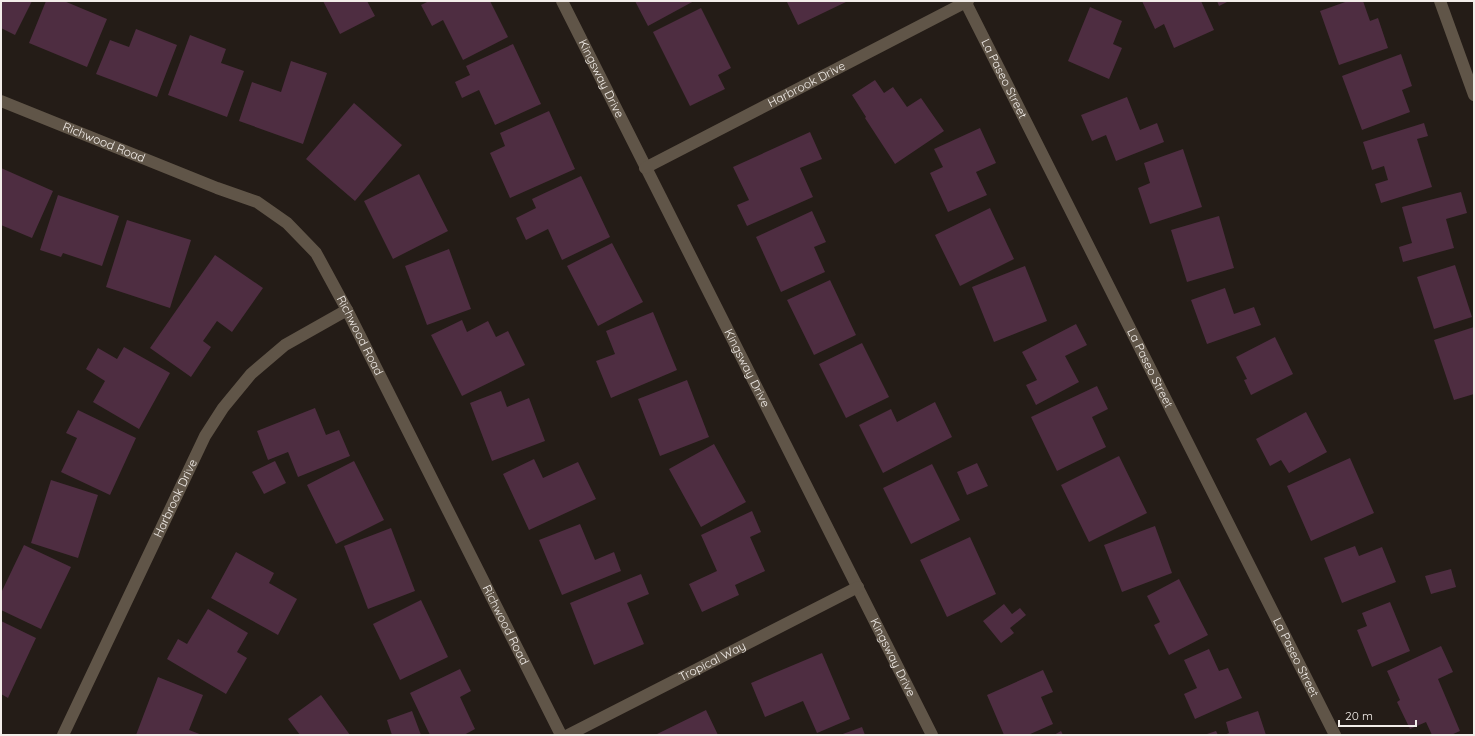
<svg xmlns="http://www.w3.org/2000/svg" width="1475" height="736" font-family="Quicksand,sans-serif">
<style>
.building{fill:#4e2d41}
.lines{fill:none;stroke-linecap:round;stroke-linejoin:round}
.street{stroke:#605548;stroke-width:12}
.labels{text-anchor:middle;stroke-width:3;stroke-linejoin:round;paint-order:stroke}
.street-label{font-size:12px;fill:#f2ede9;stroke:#241c17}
</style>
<rect width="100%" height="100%" fill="#241c17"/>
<path class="building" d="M 1,1 L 32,1 L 15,35 L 1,28 Z
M 46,1 L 64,1 L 107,19 L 87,67 L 29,43 Z
M 323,1 L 367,1 L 375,16 L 340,34 Z
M 429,1 L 490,1 L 508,37 L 463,60 L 443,20 L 432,26 L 421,5 Z
M 635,1 L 694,1 L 648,26 Z
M 789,1 L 848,1 L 798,25 L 787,2 Z
M 1142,1 L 1201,1 L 1214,30 L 1174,48 L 1164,24 L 1155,29 Z
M 1217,1 L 1229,1 L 1219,6 Z
M 1348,1 L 1363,1 L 1370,21 L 1378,18 L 1388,48 L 1339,65 L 1320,11 Z
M 1090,7 L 1122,21 L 1113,44 L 1122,48 L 1109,79 L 1068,61 Z
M 701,8 L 731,68 L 718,75 L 725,89 L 690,106 L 653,32 Z
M 136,29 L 177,45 L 157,97 L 96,74 L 110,40 L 129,47 Z
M 190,35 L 226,49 L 221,63 L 244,71 L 227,117 L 168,95 Z
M 513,44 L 541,104 L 495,125 L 479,90 L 462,98 L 455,82 L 470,75 L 466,66 Z
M 1401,54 L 1412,86 L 1402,90 L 1410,112 L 1362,130 L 1342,76 Z
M 291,61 L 327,73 L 303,144 L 239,121 L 252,82 L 281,92 Z
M 875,80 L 884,93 L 893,87 L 907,107 L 921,98 L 944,131 L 895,164 L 865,118 L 866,117 L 852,95 Z
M 1127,97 L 1140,130 L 1157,123 L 1164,142 L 1116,161 L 1106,135 L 1092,141 L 1081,115 Z
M 354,103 L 402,145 L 355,201 L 306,159 Z
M 549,111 L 575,169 L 510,198 L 490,153 L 505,146 L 500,133 Z
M 1424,123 L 1428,136 L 1417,139 L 1432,187 L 1381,203 L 1375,184 L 1388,180 L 1384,166 L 1372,170 L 1363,142 Z
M 980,128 L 996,163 L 976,172 L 987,195 L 948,212 L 930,173 L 943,167 L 934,149 Z
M 810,132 L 822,159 L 800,168 L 813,197 L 747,226 L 737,205 L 749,200 L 733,167 Z
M 1183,149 L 1202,207 L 1150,224 L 1138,188 L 1150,183 L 1144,163 Z
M 1,168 L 53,191 L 32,238 L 1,225 Z
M 419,174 L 448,231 L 393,259 L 364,201 Z
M 581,176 L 610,237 L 562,260 L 548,229 L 526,240 L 516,218 L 536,208 L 532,199 Z
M 1461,192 L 1467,213 L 1446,219 L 1454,248 L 1403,262 L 1399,247 L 1412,243 L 1402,207 Z
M 58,195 L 119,216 L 102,266 L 63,253 L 61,257 L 40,250 Z
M 990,208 L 1014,259 L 960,286 L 935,235 Z
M 812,211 L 826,242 L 814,247 L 825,272 L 781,292 L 756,237 Z
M 1219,216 L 1234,268 L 1187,282 L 1171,230 Z
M 127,220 L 191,240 L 170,308 L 106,287 Z
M 612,243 L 643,302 L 598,326 L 567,266 Z
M 449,249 L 471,309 L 427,325 L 405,266 Z
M 215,255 L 263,288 L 232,332 L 217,321 L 203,341 L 211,347 L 191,377 L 150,348 Z
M 1455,265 L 1472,317 L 1434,329 L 1417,277 Z
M 1025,266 L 1047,321 L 994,342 L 972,287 Z
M 830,280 L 856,335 L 814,355 L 787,300 Z
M 1225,288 L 1234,314 L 1254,307 L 1261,325 L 1207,344 L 1191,300 Z
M 653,312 L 677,370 L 611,398 L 596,361 L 615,354 L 606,331 Z
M 462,320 L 467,332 L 488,321 L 496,337 L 508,331 L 525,365 L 462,396 L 431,335 Z
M 1076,324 L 1087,345 L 1065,356 L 1079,382 L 1036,405 L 1026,385 L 1037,380 L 1022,352 Z
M 1474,327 L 1474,394 L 1454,400 L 1434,340 Z
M 1275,337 L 1293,374 L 1251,395 L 1244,380 L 1247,379 L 1236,357 Z
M 862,343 L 889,397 L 846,418 L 819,364 Z
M 124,347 L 170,373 L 139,429 L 93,402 L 105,381 L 86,369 L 98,348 L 117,359 Z
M 687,380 L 709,437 L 660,456 L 638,399 Z
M 1097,386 L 1108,409 L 1092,417 L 1106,447 L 1057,471 L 1031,417 Z
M 501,391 L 507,407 L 529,398 L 545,441 L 492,461 L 470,403 Z
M 935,402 L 952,437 L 883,473 L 859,425 L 891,409 L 897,422 Z
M 315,408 L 326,435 L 339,430 L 350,456 L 298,477 L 288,452 L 268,460 L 257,431 Z
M 78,410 L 136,438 L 110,495 L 61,472 L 77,438 L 66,433 Z
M 1306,412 L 1327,452 L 1289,473 L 1281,460 L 1270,466 L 1256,439 Z
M 714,444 L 746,502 L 701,527 L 669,469 Z
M 1119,456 L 1147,513 L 1089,542 L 1061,485 Z
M 1350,458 L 1374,513 L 1311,541 L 1287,486 Z
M 534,459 L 543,478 L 578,462 L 596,499 L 529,530 L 503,474 Z
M 275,461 L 286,483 L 264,494 L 252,472 Z
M 354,461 L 384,520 L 336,544 L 307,485 Z
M 977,463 L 988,486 L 967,495 L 957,472 Z
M 932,464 L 960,520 L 911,544 L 883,488 Z
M 51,480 L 98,495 L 78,558 L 31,543 Z
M 752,511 L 761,532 L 750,537 L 765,571 L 735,585 L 739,595 L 702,612 L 689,584 L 717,571 L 701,535 Z
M 580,524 L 595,560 L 614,552 L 621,571 L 562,595 L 539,540 Z
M 1155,526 L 1172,573 L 1122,592 L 1104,545 Z
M 391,528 L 415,591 L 368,609 L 344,546 Z
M 970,537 L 996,594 L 947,617 L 920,560 Z
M 24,545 L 71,567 L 41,629 L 1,610 L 1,593 Z
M 1355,546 L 1359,556 L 1382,547 L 1396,582 L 1342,603 L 1324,558 Z
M 236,552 L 274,573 L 269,583 L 297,599 L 278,635 L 211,598 Z
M 1451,569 L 1456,587 L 1431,594 L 1425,576 Z
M 641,574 L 649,594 L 627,603 L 644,644 L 594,665 L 570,603 Z
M 1179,579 L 1208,635 L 1169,655 L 1154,625 L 1160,622 L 1147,596 Z
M 421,600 L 448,657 L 400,680 L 373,624 Z
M 1390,602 L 1410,651 L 1372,667 L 1357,630 L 1367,626 L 1362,613 Z
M 1004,604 L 1012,614 L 1020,608 L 1026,615 L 1010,628 L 1014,633 L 1001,643 L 983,621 Z
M 208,609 L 248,633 L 237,652 L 247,658 L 226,694 L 167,659 L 178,639 L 187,644 Z
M 1,621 L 36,638 L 8,698 L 1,694 Z
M 1441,646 L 1453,672 L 1438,679 L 1460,731 L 1451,735 L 1432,735 L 1426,722 L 1410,729 L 1397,702 L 1400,700 L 1387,671 Z
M 1209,649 L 1219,671 L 1228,668 L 1242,698 L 1195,719 L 1184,694 L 1197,688 L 1184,660 Z
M 822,653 L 850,719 L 817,733 L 803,701 L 765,717 L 751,683 Z
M 460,669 L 471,691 L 460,697 L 475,729 L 464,735 L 430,735 L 410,693 Z
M 1043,670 L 1053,692 L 1041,697 L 1053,724 L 1028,735 L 1004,735 L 987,695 Z
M 158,677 L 203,695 L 189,730 L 202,735 L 136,735 Z
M 321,695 L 350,735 L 300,735 L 288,719 Z
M 706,710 L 718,735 L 655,735 Z
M 412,711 L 421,735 L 392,735 L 387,720 Z
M 1258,711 L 1266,735 L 1224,735 L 1229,733 L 1226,722 Z
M 862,727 L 865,735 L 840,735 Z
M 1061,731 L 1063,735 L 1054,735 Z
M 1216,731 L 1218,735 L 1204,735 Z"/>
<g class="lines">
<g class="street">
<path id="s1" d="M 562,1 L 932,735"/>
<path id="s2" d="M 965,1 L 1335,735"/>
<path d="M 1440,1 L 1474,95"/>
<path id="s3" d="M 1,101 L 217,188 L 257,202 L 287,223 L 316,253 L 347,310 L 561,735"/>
<path id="s4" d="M 645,168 L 968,1"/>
<path id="s5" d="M 63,735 L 205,436 L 223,408 L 251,374 L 285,345 L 347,310"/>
<path id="s6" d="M 568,735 L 858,587"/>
</g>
</g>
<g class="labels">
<g class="street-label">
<text dy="4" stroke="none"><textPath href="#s1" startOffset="87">Kingsway Drive</textPath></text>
<text dy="4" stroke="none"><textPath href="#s2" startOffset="87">La Paseo Street</textPath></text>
<text dy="4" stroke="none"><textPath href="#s4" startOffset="182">Harbrook Drive</textPath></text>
<text dy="4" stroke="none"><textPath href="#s3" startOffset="111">Richwood Road</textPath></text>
<text dy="4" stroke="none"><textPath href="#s3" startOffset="447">Richwood Road</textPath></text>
<text dy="4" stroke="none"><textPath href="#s1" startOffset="411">Kingsway Drive</textPath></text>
<text dy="4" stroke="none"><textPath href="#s2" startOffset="411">La Paseo Street</textPath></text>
<text dy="4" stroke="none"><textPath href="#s5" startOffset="262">Harbrook Drive</textPath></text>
<text dy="4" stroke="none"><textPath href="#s3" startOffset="771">Richwood Road</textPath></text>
<text dy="4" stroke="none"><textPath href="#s1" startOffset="735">Kingsway Drive</textPath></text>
<text dy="4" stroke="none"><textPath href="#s2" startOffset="735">La Paseo Street</textPath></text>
<text dy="4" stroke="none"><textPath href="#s6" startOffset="162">Tropical Way</textPath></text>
</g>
</g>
<rect width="1475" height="736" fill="none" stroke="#f2ede9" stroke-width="4"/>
<path d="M1339 720v6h77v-6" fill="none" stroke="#f2ede9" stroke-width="2"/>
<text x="1345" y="720" font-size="12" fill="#f2ede9" stroke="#241c17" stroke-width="3" paint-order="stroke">20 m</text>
</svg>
